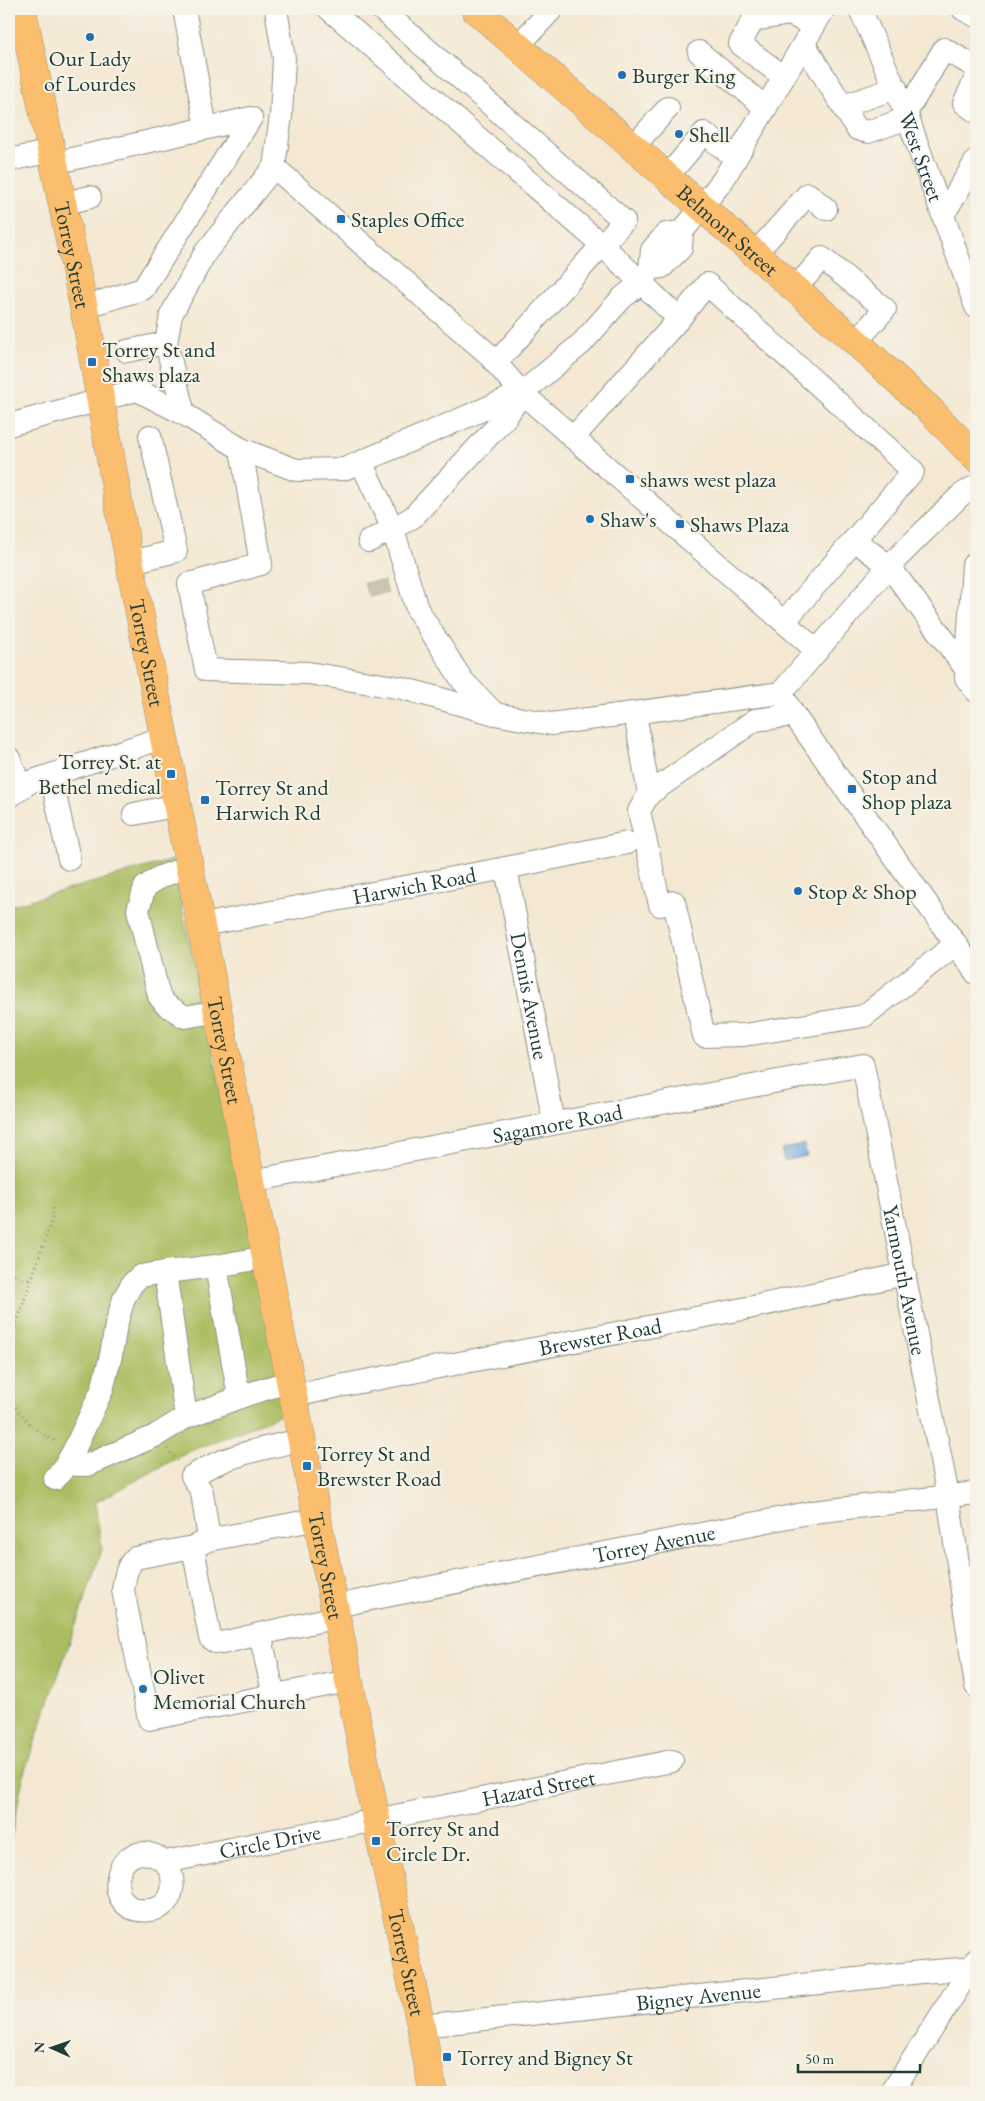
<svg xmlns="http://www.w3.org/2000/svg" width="985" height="2101" font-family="'EB Garamond',serif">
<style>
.green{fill:#aabd61;stroke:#647d4a}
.water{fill:#6ea6dc;stroke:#467288}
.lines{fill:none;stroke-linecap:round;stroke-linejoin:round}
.minor-tunnel{stroke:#c9c6b3;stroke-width:22;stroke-dasharray:22 11;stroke-linecap:butt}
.minor-casing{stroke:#8a9284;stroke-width:24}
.major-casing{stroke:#8a9284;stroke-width:29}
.path{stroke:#8a9284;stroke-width:3;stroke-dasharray:1 4;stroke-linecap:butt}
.minor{stroke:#fff;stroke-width:22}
.major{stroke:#fbbe6e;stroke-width:28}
.poi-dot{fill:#1f6fb2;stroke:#f7f3e8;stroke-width:2}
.labels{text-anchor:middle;stroke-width:4;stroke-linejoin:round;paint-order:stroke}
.poi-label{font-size:22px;fill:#1f3d34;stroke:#f7f3e8;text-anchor:start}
.street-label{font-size:22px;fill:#1f3d34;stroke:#f7f3e8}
</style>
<rect width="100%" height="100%" fill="#f7f3e8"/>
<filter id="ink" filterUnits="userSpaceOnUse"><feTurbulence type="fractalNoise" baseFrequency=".02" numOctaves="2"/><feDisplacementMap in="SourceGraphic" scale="10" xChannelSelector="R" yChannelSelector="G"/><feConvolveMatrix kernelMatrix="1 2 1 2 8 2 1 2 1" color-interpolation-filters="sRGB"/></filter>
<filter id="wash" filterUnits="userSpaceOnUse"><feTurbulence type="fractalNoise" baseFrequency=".0096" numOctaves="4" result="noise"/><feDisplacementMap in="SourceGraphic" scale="20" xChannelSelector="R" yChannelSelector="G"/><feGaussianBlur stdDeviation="1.12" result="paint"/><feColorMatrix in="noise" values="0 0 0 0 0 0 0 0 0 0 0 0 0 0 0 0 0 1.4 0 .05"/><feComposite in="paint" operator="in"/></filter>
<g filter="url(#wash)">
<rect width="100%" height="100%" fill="#f4e8d3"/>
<path class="green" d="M 172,860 L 243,1195 L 286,1413 L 188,1452 L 95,1503 L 102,1550 L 24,1773 L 9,1848 L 9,906 Z"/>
<path class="water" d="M 804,1144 L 807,1156 L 784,1161 L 781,1150 Z"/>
</g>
<g filter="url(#ink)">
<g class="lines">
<path class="minor-tunnel" d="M 378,581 L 382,595"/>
<defs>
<g id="minor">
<path d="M 184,9 L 206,128"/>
<path d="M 329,9 L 602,245 L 496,363"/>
<path d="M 381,9 L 624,221 L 602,245 L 679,319 L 707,284 L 913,471 L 784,622"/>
<path id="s1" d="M 860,9 L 906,113 L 976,307"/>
<path d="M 963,9 L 976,16"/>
<path d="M 804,44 L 857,129 L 868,132 L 908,118"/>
<path d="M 517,47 L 552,9"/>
<path d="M 699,52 L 766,108"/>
<path d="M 784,77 L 740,44 L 753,20 L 790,14 L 814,26"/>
<path d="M 976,78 L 964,103 L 976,112"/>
<path d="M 843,106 L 896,88"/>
<path d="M 906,113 L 944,49 L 976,67"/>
<path d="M 633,147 L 668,108"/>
<path d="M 9,160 L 52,151"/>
<path d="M 54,163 L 251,118 L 143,289 L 83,307"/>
<path d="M 274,167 L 487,353 L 522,393 L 817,651"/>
<path d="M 667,177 L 704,133 L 736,158"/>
<path d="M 62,204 L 90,197"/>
<path d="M 943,215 L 976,161"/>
<path d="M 754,255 L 808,194 L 826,209"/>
<path d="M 650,269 L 662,267 L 681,248 L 682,232 L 723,180 L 824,9"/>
<path d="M 794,290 L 822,258 L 885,309 L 856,342"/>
<path d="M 127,351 L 166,343"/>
<path d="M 184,414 L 166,343 L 171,315 L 205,253 L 274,167 L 281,115 L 284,59 L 276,9"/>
<path d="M 9,425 L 137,390 L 184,414 L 241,449 L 296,470 L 344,469 L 522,393 L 582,343 L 622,298 L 640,284 L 650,269 L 652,250 L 666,234 L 682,232"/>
<path d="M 573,438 L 679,319"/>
<path d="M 241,449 L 261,564 L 189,584 L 206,670 L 308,673 L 402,688 L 495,714 L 551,724 L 781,693 L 889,566 L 961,495 L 976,486"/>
<path d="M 361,462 L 393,529 L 369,541"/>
<path d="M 854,540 L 889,566 L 966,669"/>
<path d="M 131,562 L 176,551 L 150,436"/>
<path d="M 973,565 L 966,678 L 976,691"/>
<path d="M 781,693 L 794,715 L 976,973"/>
<path d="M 495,714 L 462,680 L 417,609 L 393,529 L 413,517 L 506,417 L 522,393"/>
<path d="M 635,714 L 649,794 L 755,720 L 794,715"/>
<path d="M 9,758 L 21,788"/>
<path d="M 51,776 L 69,859"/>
<path d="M 649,794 L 639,811 L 660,905 L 674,902 L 704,1036 L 744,1035 L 864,1016 L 956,944"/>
<path d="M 9,797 L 30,782 L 165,737"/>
<path d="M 134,814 L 178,805"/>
<path d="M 190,866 L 160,877 L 145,887 L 138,910 L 159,996 L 165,1004 L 185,1017 L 219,1011"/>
<path id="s2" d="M 506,868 L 554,1123"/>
<path id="s3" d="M 202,925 L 506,868 L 627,843"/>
<path id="s4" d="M 252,1181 L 863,1065 L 948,1496 L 976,1686"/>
<path d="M 216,1266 L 239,1397"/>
<path d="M 165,1272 L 216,1266 L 267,1257"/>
<path id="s5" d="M 295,1396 L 334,1387 L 753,1307 L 905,1274"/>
<path d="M 186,1417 L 155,1436 L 88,1465 L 78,1465 L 74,1456 L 75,1448 L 102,1390 L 111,1355 L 116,1325 L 124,1298 L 132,1284 L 140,1276 L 165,1272 L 186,1417 L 252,1393 L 291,1381"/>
<path d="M 55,1479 L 64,1468 L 75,1448"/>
<path d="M 318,1519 L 209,1540 L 193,1547 L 135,1558 C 126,1567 125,1577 123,1590 L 149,1719 L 349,1681"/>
<path d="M 209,1540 L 202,1492 L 192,1476 C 226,1455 264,1448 302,1440"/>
<path d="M 193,1547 L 210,1638 L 215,1642 L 222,1643 L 260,1634 L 274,1696"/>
<path id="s6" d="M 335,1606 L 813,1512 L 976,1493"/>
<path d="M 260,1634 L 337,1617"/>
<path id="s7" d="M 165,1862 C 178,1879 175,1907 150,1910 C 95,1917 116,1825 165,1862 L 672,1761"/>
<path id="s8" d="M 421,2026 L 921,1972 L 976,1968"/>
<path d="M 892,2092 L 976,1960"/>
</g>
<g id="major">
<path id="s9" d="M 22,9 L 87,323 L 122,523 L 376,1819 L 421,2026 L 433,2092"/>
<path id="s10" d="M 475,9 L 856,342 L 931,411 L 976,458"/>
</g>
</defs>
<use href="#minor" class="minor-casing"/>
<use href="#major" class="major-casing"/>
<path class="path" d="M 9,1272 L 23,1278 L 32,1279
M 9,1352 L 17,1321 L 53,1217 L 53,1205
M 9,1394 C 18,1414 35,1433 57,1442
M 167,1449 L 180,1463"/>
<use href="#minor" class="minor"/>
<use href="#major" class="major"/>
</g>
</g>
<g class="poi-dot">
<circle cx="90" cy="37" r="5"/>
<circle cx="622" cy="75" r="5"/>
<circle cx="679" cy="134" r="5"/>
<rect x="336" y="214" width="10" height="10" rx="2.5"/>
<rect x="87" y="357" width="10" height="10" rx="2.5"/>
<rect x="625" y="474" width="10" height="10" rx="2.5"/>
<circle cx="590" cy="519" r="5"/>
<rect x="675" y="519" width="10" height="10" rx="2.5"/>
<rect x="166" y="769" width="10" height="10" rx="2.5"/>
<rect x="847" y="784" width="10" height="10" rx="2.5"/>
<rect x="200" y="795" width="10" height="10" rx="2.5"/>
<circle cx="798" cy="891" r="5"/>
<rect x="302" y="1461" width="10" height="10" rx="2.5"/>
<circle cx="143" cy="1689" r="5"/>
<rect x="371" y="1836" width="10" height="10" rx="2.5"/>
<rect x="442" y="2052" width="10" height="10" rx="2.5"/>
</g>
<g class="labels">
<g class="poi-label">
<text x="90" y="66" text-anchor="middle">Our Lady<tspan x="90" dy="25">of Lourdes</tspan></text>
<text x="632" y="83">Burger King</text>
<text x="689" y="142">Shell</text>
<text x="351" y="227">Staples Office</text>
<text x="102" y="357">Torrey St and<tspan x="102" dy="25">Shaws plaza</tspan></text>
<text x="640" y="487">shaws west plaza</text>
<text x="600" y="527">Shaw's</text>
<text x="690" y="532">Shaws Plaza</text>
<text x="161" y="769" text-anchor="end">Torrey St. at<tspan x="161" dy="25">Bethel medical</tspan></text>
<text x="862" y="784">Stop and<tspan x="862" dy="25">Shop plaza</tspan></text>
<text x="215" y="795">Torrey St and<tspan x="215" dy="25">Harwich Rd</tspan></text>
<text x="808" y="899">Stop &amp; Shop</text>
<text x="317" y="1461">Torrey St and<tspan x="317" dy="25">Brewster Road</tspan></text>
<text x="153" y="1684">Olivet<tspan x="153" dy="25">Memorial Church</tspan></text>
<text x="386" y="1836">Torrey St and<tspan x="386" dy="25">Circle Dr.</tspan></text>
<text x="457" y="2065">Torrey and Bigney St</text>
</g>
<g class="street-label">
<text dy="8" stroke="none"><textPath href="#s1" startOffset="160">West Street</textPath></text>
<text dy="8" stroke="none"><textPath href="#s10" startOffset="336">Belmont Street</textPath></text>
<text dy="8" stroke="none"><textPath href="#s9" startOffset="251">Torrey Street</textPath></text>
<text dy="8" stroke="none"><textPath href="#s9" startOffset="656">Torrey Street</textPath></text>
<text dy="8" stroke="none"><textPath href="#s3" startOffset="216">Harwich Road</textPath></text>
<text dy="8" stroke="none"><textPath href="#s2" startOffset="130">Dennis Avenue</textPath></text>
<text dy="8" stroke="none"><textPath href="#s9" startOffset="1061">Torrey Street</textPath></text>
<text dy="8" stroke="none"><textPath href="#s4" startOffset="311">Sagamore Road</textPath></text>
<text dy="8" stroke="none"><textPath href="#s4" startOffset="841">Yarmouth Avenue</textPath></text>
<text dy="8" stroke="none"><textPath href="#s5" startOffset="311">Brewster Road</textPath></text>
<text dy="8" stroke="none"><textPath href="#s6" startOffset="325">Torrey Avenue</textPath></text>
<text dy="8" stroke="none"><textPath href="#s9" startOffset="1586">Torrey Street</textPath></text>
<text dy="8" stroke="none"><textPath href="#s7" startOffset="559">Hazard Street</textPath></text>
<text dy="8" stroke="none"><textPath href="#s7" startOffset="285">Circle Drive</textPath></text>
<text dy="8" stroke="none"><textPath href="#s9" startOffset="1991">Torrey Street</textPath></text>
<text dy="8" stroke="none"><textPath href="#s8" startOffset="279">Bigney Avenue</textPath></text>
</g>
</g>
<rect width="985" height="2101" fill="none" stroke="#f7f3e8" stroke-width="30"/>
<g transform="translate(52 2048) rotate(272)" stroke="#f7f3e8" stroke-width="4" paint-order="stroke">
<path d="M0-4L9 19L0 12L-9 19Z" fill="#1f3d34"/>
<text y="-8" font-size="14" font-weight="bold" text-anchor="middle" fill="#1f3d34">N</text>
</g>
<path d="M798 2064v8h122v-8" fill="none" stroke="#1f3d34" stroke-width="2.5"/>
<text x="805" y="2064" font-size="15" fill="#1f3d34" stroke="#f7f3e8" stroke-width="4" paint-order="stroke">50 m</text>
</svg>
